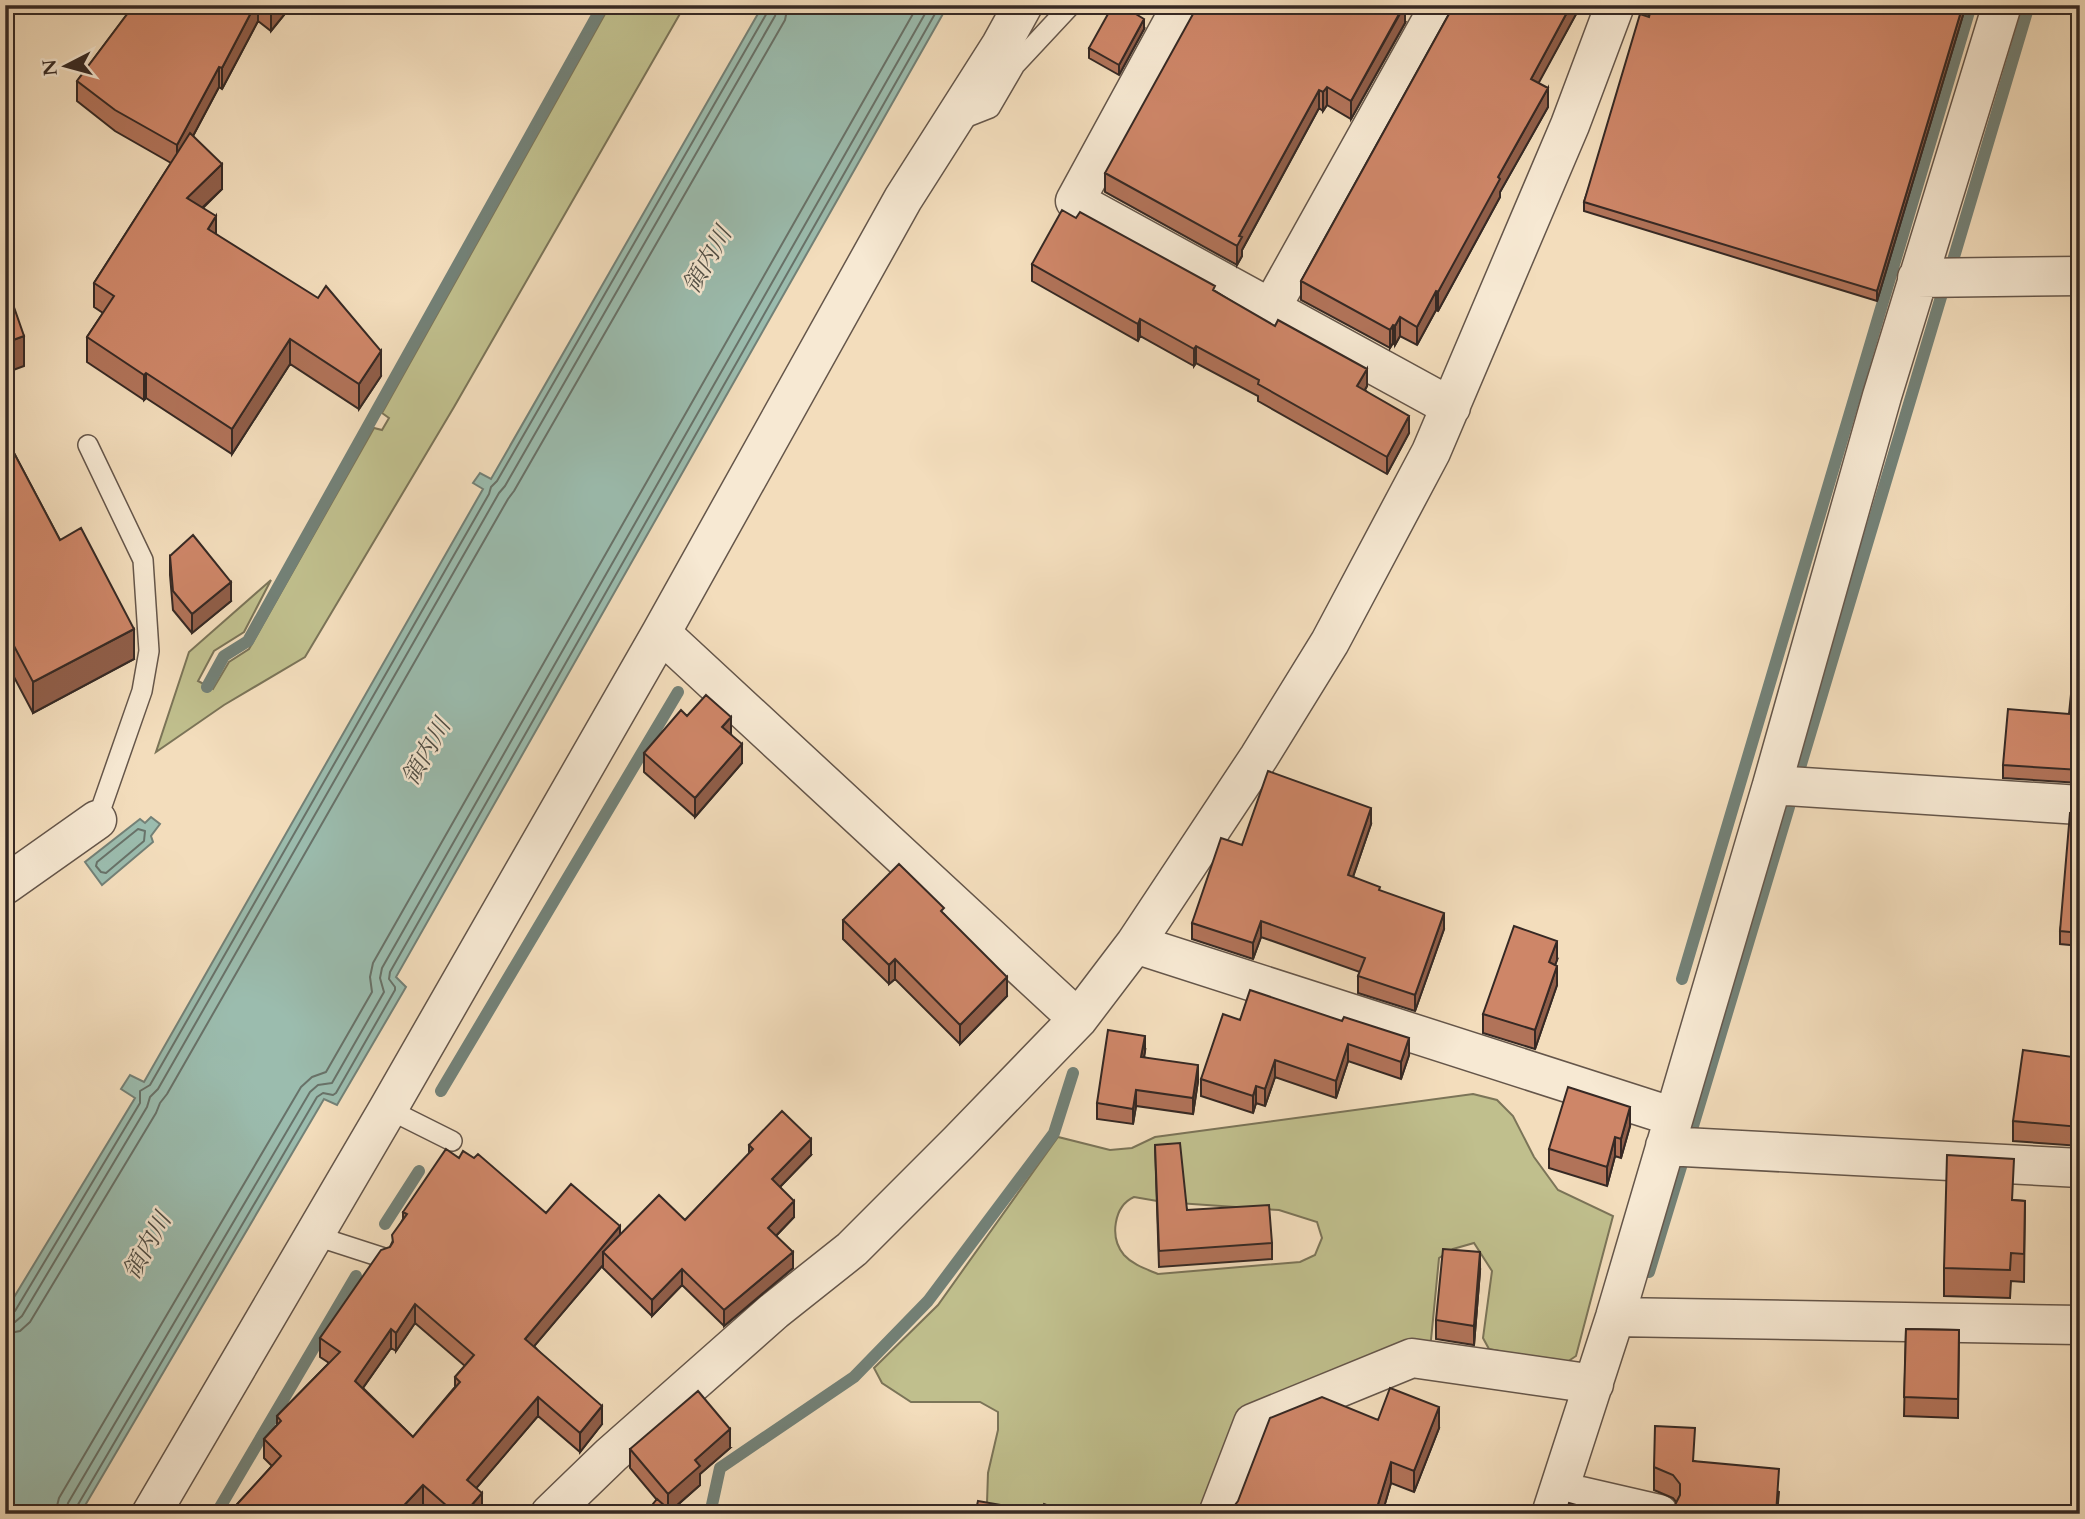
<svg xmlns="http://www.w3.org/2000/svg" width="2085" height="1519" font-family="Cardo,'Noto Serif JP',serif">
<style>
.green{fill:#c0bf8d;stroke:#7b7458;stroke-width:2;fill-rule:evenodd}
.water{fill:#9bbcae;stroke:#738177;stroke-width:2}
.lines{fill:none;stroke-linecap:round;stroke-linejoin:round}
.shore{stroke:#687269;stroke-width:2}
.stream{stroke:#738177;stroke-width:12}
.service-casing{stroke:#65564a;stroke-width:22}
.minor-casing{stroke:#65564a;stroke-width:41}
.service{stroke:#f7e9d3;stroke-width:19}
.minor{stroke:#f7e9d3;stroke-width:38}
.wall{fill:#b17359;stroke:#362924;stroke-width:2;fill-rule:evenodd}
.shaded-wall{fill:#905e49;stroke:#362924;stroke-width:2}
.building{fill:#ce8668;stroke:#362924;stroke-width:2;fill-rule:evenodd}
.labels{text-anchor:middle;stroke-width:5;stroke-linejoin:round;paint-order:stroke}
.water-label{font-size:24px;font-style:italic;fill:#4f4e46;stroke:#f7e9d3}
</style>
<rect width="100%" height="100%" fill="#f3ddbc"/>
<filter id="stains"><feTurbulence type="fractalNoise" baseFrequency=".00286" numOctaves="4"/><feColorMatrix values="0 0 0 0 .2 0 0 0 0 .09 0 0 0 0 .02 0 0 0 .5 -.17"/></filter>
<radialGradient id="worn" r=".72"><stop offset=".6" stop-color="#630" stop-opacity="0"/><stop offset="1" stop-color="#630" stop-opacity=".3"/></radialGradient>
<path class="green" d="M 610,5 L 685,5 L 454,407 L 305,657 L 224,705 L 156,752 L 189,652 L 271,580 L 244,632 L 214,651 L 198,681 L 213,689 L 229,662 L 249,649 L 374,428 L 382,430 L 389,418 L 382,413 Z
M 1473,1094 L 1497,1100 L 1513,1116 L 1534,1157 L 1558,1190 L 1613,1216 L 1576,1356 L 1564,1364 L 1489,1349 L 1483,1338 L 1492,1271 L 1474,1243 L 1453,1249 L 1439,1258 L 1431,1340 L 1198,1509 C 1178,1518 1148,1516 1128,1508 L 1119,1514 L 1015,1514 L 987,1503 L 988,1473 L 998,1430 L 998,1412 L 980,1402 L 911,1402 L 882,1383 L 874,1368 L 938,1305 L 1058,1137 L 1110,1150 L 1132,1148 L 1155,1137 ZM 1134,1197 L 1163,1202 L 1279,1210 L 1317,1222 L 1322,1238 L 1315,1255 L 1300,1262 L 1158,1274 C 1146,1269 1133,1265 1124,1255 C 1109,1237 1114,1206 1134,1197 Z"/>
<path class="water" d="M 763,5 L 948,5 L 396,977 L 406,987 L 337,1105 L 324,1099 L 80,1514 L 5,1514 L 5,1312 L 135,1098 L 121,1089 L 130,1075 L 144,1082 L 483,489 L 473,483 L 480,473 L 491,479 Z
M 151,817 L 160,824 L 151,836 L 153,842 L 102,885 L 85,862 L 140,819 L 145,823 Z"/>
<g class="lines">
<path class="shore" d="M 138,829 L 145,831 L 144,841 L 106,873 L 101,872 L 96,866 L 97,862 Z
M 5,1315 L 10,1314 L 15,1311 L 140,1103 L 140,1091 L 150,1085 L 489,494 L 491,487 L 497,481 L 768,11 L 769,5
M 5,1323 L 15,1322 L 22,1316 L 147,1107 L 150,1097 L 158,1089 L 499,493 L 505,486 L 775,16 L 778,5
M 5,1334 L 20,1331 L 30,1322 L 156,1113 L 160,1103 L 167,1094 L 508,499 L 514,491 L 785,20 L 788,5
M 55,1514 L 59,1498 L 301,1087 L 312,1077 L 326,1072 L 372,992 L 370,977 L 373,963 L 918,5
M 66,1514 L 68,1503 L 310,1092 L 318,1085 L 332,1083 L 384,992 L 380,978 L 382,968 L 930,5
M 75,1514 L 76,1508 L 317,1097 L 323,1093 L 333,1095 L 336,1093 L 395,990 L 395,987 L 389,979 L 390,972 L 940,5"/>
<path class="stream" d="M 1951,267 L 2029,5
M 207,687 L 224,656 L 248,641 L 603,5
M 1799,771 L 1944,287
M 1682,979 L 1971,5
M 441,1091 L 678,692
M 1690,1136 L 1789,807
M 385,1224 L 419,1171
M 1649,1272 L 1684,1157
M 216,1514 L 356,1276
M 710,1514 L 720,1468 L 854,1377 L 928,1301 L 1054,1133 L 1073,1073"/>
<defs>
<path id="service" d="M 957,121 L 990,108 L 1015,65 L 1071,5
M 88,445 L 143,560 L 149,651 L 142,691 L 97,820
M 388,1109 L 452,1141
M 313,1235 L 381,1257"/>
<path id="minor" d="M 1182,5 L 1075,201 L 1451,407
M 1917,278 L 2080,276
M 1271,308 L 1440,5
M 661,633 L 1078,1019
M 1772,785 L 2080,805
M 5,885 L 97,820
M 1135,944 L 1674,1117
M 1665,1146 L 2080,1168
M 1615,1317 L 2080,1325
M 1559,1491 L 1659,1514
M 151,1514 L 388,1109 L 661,633 L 903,199 L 1001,45 L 1023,5
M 550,1514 L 611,1455 L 774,1311 L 852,1249 L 959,1142 L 1078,1019 L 1135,944 L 1259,757 L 1330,642 L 1431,452 L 1570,125 L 1615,5
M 1218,1514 L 1253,1423 L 1412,1358 L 1594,1384
M 1551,1514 L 1615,1317 L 1772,785 L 1882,396 L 2002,5"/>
</defs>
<use href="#service" class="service-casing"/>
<use href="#minor" class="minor-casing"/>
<use href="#service" class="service"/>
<use href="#minor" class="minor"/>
</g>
<path class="wall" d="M 134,5 L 292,5 L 271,31 L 258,21 L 222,89 L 219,87 L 193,136 L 222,189 L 203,208 L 216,234 L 381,376 L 359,409 L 290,364 L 232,454 L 146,398 L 144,400 L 87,362 L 87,337 L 103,313 L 94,307 L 94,283 L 171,163 L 115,131 L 77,101 L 77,81 Z
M 1454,5 L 1581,5 L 1538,83 L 1548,107 L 1500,192 L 1500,197 L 1438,311 L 1436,310 L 1417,345 L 1400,336 L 1395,345 L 1393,343 L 1390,348 L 1301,300 L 1301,281 Z
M 1652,5 L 1966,5 L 1877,301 L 1584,211 L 1584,202 Z
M 1405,23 L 1351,119 L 1327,105 L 1323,111 L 1319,108 L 1242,250 L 1242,256 L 1237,265 L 1105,192 L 1105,173 Z
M 1144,29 L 1119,75 L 1089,58 L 1089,48 Z
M 1032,264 L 1215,291 L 1367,386 L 1365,390 L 1409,433 L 1387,474 L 1258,401 L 1258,396 L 1196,363 L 1194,366 L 1140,336 L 1138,341 L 1032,281 Z
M 5,436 L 60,540 L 134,659 L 33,713 L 5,660 Z
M 170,556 L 231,601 L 192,633 L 173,610 L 170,575 Z
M 2080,695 L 2080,783 L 2003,778 L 2003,765 L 2069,714 Z
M 687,716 L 731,734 L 742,763 L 695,817 L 644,772 L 644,753 Z
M 2080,812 L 2080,946 L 2060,944 L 2060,931 Z
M 1371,824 L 1353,877 L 1380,891 L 1444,929 L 1415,1011 L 1358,993 L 1358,976 L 1360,972 L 1261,937 L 1253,959 L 1192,939 L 1192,923 L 1242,845 Z
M 944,914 L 1007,996 L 960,1044 L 895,979 L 889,984 L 843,939 L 843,920 Z
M 1557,960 L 1555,965 L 1557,985 L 1535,1049 L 1483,1033 L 1483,1014 Z
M 1240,1020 L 1409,1055 L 1401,1079 L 1348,1061 L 1336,1098 L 1275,1077 L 1265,1106 L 1256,1103 L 1253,1113 L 1201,1096 L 1201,1079 Z
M 1145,1051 L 1144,1057 L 1198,1081 L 1193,1114 L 1136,1106 L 1133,1124 L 1097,1119 L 1097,1103 Z
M 2080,1058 L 2080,1146 L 2013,1141 L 2013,1121 Z
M 1630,1126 L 1621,1158 L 1615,1156 L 1607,1186 L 1549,1168 L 1549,1149 Z
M 749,1145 L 811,1155 L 780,1187 L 794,1217 L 776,1236 L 793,1268 L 724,1326 L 682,1285 L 652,1316 L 603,1268 L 603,1265 L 534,1346 L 602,1424 L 580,1452 L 538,1416 L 476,1488 L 482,1511 L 480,1514 L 435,1514 L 423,1504 L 413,1514 L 230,1514 L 230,1512 L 272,1466 L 264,1458 L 264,1439 L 277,1425 L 277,1416 L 329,1363 L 320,1357 L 320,1338 L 390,1247 L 403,1219 L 403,1212 L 546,1213 L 620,1235 L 685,1220 L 749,1154 ZM 415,1323 L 465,1366 L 455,1377 L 455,1387 L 413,1437 L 363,1388 L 391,1348 L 396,1351 Z
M 1155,1145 L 1187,1210 L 1272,1243 L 1272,1259 L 1159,1267 Z
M 2013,1200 L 2025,1201 L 2024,1282 L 2011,1281 L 2010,1298 L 1944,1296 L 1944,1268 Z
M 1480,1271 L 1474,1345 L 1436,1339 L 1436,1320 Z
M 1906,1329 L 1959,1330 L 1958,1418 L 1904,1416 Z
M 1378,1420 L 1439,1428 L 1414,1492 L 1391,1483 L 1382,1514 L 1221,1514 L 1231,1510 Z
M 730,1448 L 700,1474 L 700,1485 L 671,1511 L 657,1500 L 630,1468 L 630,1449 Z
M 1694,1461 L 1779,1492 L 1777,1514 L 1641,1514 L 1665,1512 L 1675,1505 L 1677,1503 L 1673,1498 L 1654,1490 L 1654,1467 Z"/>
<path class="shaded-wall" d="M 255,5 L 258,5 L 258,21 L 222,89 L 222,68 Z
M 276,5 L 292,5 L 271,31 L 271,11 Z
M 1405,5 L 1405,23 L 1351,119 L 1351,101 Z
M 1571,5 L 1581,5 L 1531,97 L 1531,79 Z
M 1963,5 L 1966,5 L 1877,301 L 1877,291 Z
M 1144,19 L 1144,29 L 1119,75 L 1119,65 Z
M 219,67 L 219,87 L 177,166 L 177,145 Z
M 1327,87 L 1327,105 L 1323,111 L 1323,92 Z
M 1548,88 L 1548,107 L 1500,192 L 1500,197 L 1438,311 L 1438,292 L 1498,177 Z
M 1319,90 L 1319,108 L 1242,250 L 1242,256 L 1237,265 L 1237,246 L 1239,236 Z
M 222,164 L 222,189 L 187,222 L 187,198 Z
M 216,216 L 216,241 L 208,229 Z
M 1436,291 L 1436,310 L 1417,345 L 1417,327 Z
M 1400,317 L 1400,336 L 1395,345 L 1395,326 Z
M 1140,319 L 1140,336 L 1138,341 L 1138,324 Z
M 1393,325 L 1393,343 L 1390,348 L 1390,330 Z
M 24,336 L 24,366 L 5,373 L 5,343 Z
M 290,339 L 290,364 L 232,454 L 232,429 Z
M 1196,346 L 1196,363 L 1194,366 L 1194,349 Z
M 381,351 L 381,376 L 359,409 L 359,384 Z
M 1367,369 L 1367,386 L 1357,403 L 1357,386 Z
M 146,373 L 146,398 L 144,400 L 144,375 Z
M 1409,416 L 1409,433 L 1387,474 L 1387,457 Z
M 231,582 L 231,601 L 192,633 L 192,614 Z
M 134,629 L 134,659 L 33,713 L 33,682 Z
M 731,717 L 731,736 L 722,727 Z
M 742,744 L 742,763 L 695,817 L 695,798 Z
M 1371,808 L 1371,824 L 1348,891 L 1348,875 Z
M 1444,913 L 1444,929 L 1415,1011 L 1415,995 Z
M 1261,921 L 1261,937 L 1253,959 L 1253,943 Z
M 1557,941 L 1557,960 L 1549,981 L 1549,962 Z
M 895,959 L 895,979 L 889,984 L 889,965 Z
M 1557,966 L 1557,985 L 1535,1049 L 1535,1030 Z
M 1007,977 L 1007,996 L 960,1044 L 960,1025 Z
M 1145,1036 L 1145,1051 L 1141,1073 L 1141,1057 Z
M 1409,1038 L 1409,1055 L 1401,1079 L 1401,1062 Z
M 1348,1044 L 1348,1061 L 1336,1098 L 1336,1081 Z
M 1275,1060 L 1275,1077 L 1265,1106 L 1265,1089 Z
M 1198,1065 L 1198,1081 L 1193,1114 L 1193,1098 Z
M 1256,1086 L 1256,1103 L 1253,1113 L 1253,1096 Z
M 1136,1090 L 1136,1106 L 1133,1124 L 1133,1109 Z
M 1630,1107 L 1630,1126 L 1621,1158 L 1621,1139 Z
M 1615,1137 L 1615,1156 L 1607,1186 L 1607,1167 Z
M 811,1139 L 811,1155 L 772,1195 L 772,1179 Z
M 794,1201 L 794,1217 L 768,1244 L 768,1228 Z
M 620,1226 L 620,1245 L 603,1252 L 603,1265 L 525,1357 L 525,1339 Z
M 793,1252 L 793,1268 L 724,1326 L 724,1310 Z
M 1480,1252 L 1480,1271 L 1474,1345 L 1474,1326 Z
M 682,1269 L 682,1285 L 652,1316 L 652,1300 Z
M 415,1304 L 415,1323 L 396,1351 L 396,1333 Z
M 391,1329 L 391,1348 L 355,1399 L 355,1381 Z
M 538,1397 L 538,1416 L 467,1499 L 467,1480 Z
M 602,1406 L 602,1424 L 580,1452 L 580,1433 Z
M 1439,1407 L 1439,1428 L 1414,1492 L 1414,1471 Z
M 730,1429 L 730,1448 L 700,1474 L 700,1485 L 668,1513 L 668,1494 L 695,1460 Z
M 1391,1462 L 1391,1483 L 1382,1514 L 1375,1514 Z
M 423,1485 L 423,1504 L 413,1514 L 396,1514 Z
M 482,1493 L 482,1511 L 480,1514 L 464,1514 Z"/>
<path class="building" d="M 134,5 L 255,5 L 222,68 L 219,67 L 177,145 L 115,110 L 77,81 Z
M 264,5 L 276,5 L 271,11 Z
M 1113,5 L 1121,5 L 1144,19 L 1119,65 L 1089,48 Z
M 1198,5 L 1404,5 L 1351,101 L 1327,87 L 1323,92 L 1319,90 L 1239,236 L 1242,237 L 1237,246 L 1105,173 Z
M 1454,5 L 1571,5 L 1531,79 L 1548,88 L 1498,177 L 1500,179 L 1438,292 L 1436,291 L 1417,327 L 1400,317 L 1395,326 L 1393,325 L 1390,330 L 1301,281 Z
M 1652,5 L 1963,5 L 1877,291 L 1584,202 L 1640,14 L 1649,17 Z
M 190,133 L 222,164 L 187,198 L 216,216 L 208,229 L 318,298 L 326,286 L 381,351 L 359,384 L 290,339 L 232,429 L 146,373 L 144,375 L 87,337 L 114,296 L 94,283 Z
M 1062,210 L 1076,218 L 1080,212 L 1215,286 L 1213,290 L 1275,326 L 1278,320 L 1367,369 L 1357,386 L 1409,416 L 1387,457 L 1258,384 L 1259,380 L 1196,346 L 1194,349 L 1140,319 L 1138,324 L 1032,264 Z
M 8,290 L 24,336 L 5,343 L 5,291 Z
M 5,436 L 60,540 L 81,528 L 134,629 L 33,682 L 5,629 Z
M 193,535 L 231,582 L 192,614 L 173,591 L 170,556 Z
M 2071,694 L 2080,695 L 2080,770 L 2003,765 L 2008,709 L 2069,714 Z
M 706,695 L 731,717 L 722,727 L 742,744 L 695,798 L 644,753 L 681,710 L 687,716 Z
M 1268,771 L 1371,808 L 1348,875 L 1380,887 L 1379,890 L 1444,913 L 1415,995 L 1358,976 L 1365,958 L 1261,921 L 1253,943 L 1192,923 L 1221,838 L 1242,845 Z
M 2080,812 L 2080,933 L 2060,931 L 2070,813 Z
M 899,864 L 944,908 L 941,911 L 1007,977 L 960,1025 L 895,959 L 889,965 L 843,920 Z
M 1514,926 L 1557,941 L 1549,962 L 1557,966 L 1535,1030 L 1483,1014 Z
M 1250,990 L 1342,1021 L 1344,1017 L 1409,1038 L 1401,1062 L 1348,1044 L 1336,1081 L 1275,1060 L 1265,1089 L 1256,1086 L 1253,1096 L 1201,1079 L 1223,1014 L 1240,1020 Z
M 1108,1030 L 1145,1036 L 1141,1057 L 1198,1065 L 1193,1098 L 1136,1090 L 1133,1109 L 1097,1103 Z
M 2023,1050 L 2080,1058 L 2080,1127 L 2013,1121 Z
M 1568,1087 L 1630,1107 L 1621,1139 L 1615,1137 L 1607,1167 L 1549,1149 Z
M 782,1111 L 811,1139 L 772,1179 L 794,1201 L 768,1228 L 793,1252 L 724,1310 L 682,1269 L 652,1300 L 603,1252 L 659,1195 L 685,1220 L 753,1149 L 749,1145 Z
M 1180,1143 L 1187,1210 L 1269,1205 L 1272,1243 L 1159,1251 L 1155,1145 Z
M 446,1149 L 459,1158 L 463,1151 L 474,1158 L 478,1154 L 546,1213 L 571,1184 L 620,1226 L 525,1339 L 602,1406 L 580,1433 L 538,1397 L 467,1480 L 482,1493 L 464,1514 L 456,1514 L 423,1485 L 396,1514 L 232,1514 L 230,1512 L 281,1456 L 264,1439 L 281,1421 L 277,1416 L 340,1352 L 320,1338 L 381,1250 L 390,1247 L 393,1242 L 392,1235 L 407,1214 L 403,1212 ZM 415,1304 L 474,1355 L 455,1377 L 460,1382 L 413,1437 L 355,1381 L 391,1329 L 396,1333 Z
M 1947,1155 L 2014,1159 L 2012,1200 L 2025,1201 L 2024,1254 L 2011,1253 L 2010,1270 L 1944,1268 Z
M 1443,1249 L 1480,1252 L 1474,1326 L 1436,1320 Z
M 1906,1329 L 1959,1330 L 1958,1399 L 1904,1397 Z
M 1390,1388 L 1439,1407 L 1414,1471 L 1391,1462 L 1375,1514 L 1221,1514 L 1231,1510 L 1238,1501 L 1270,1418 L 1322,1397 L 1378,1420 Z
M 698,1391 L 730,1429 L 695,1460 L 700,1466 L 668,1494 L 630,1449 Z
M 1655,1426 L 1695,1428 L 1693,1461 L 1779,1469 L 1776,1514 L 1641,1514 L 1642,1509 L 1665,1512 L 1675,1505 L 1680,1495 L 1680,1484 L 1673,1475 L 1654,1467 Z
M 657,1499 L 674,1514 L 645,1514 Z
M 978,1501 L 1041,1512 L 1044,1504 L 1071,1514 L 975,1514 Z
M 1569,1503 L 1608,1514 L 1566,1514 Z"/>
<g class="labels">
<g class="water-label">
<text transform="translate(707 260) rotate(-60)" y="8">領内川</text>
<text transform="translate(426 752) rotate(-60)" y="8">領内川</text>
<text transform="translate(147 1246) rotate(-61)" y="8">領内川</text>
</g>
</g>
<rect width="2085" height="1519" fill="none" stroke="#f3ddbc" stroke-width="28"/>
<rect x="7" y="7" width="2071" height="1505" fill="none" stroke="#362924" stroke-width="3.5"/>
<rect x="14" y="14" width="2057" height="1491" fill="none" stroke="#362924" stroke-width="2"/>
<g transform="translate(66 66) rotate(264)" stroke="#f7e9d3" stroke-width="5" paint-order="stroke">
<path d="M0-5L12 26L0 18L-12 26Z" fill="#362924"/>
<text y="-10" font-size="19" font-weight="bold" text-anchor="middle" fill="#362924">N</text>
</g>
<rect width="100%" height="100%" filter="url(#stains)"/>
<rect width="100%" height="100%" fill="url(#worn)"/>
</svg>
